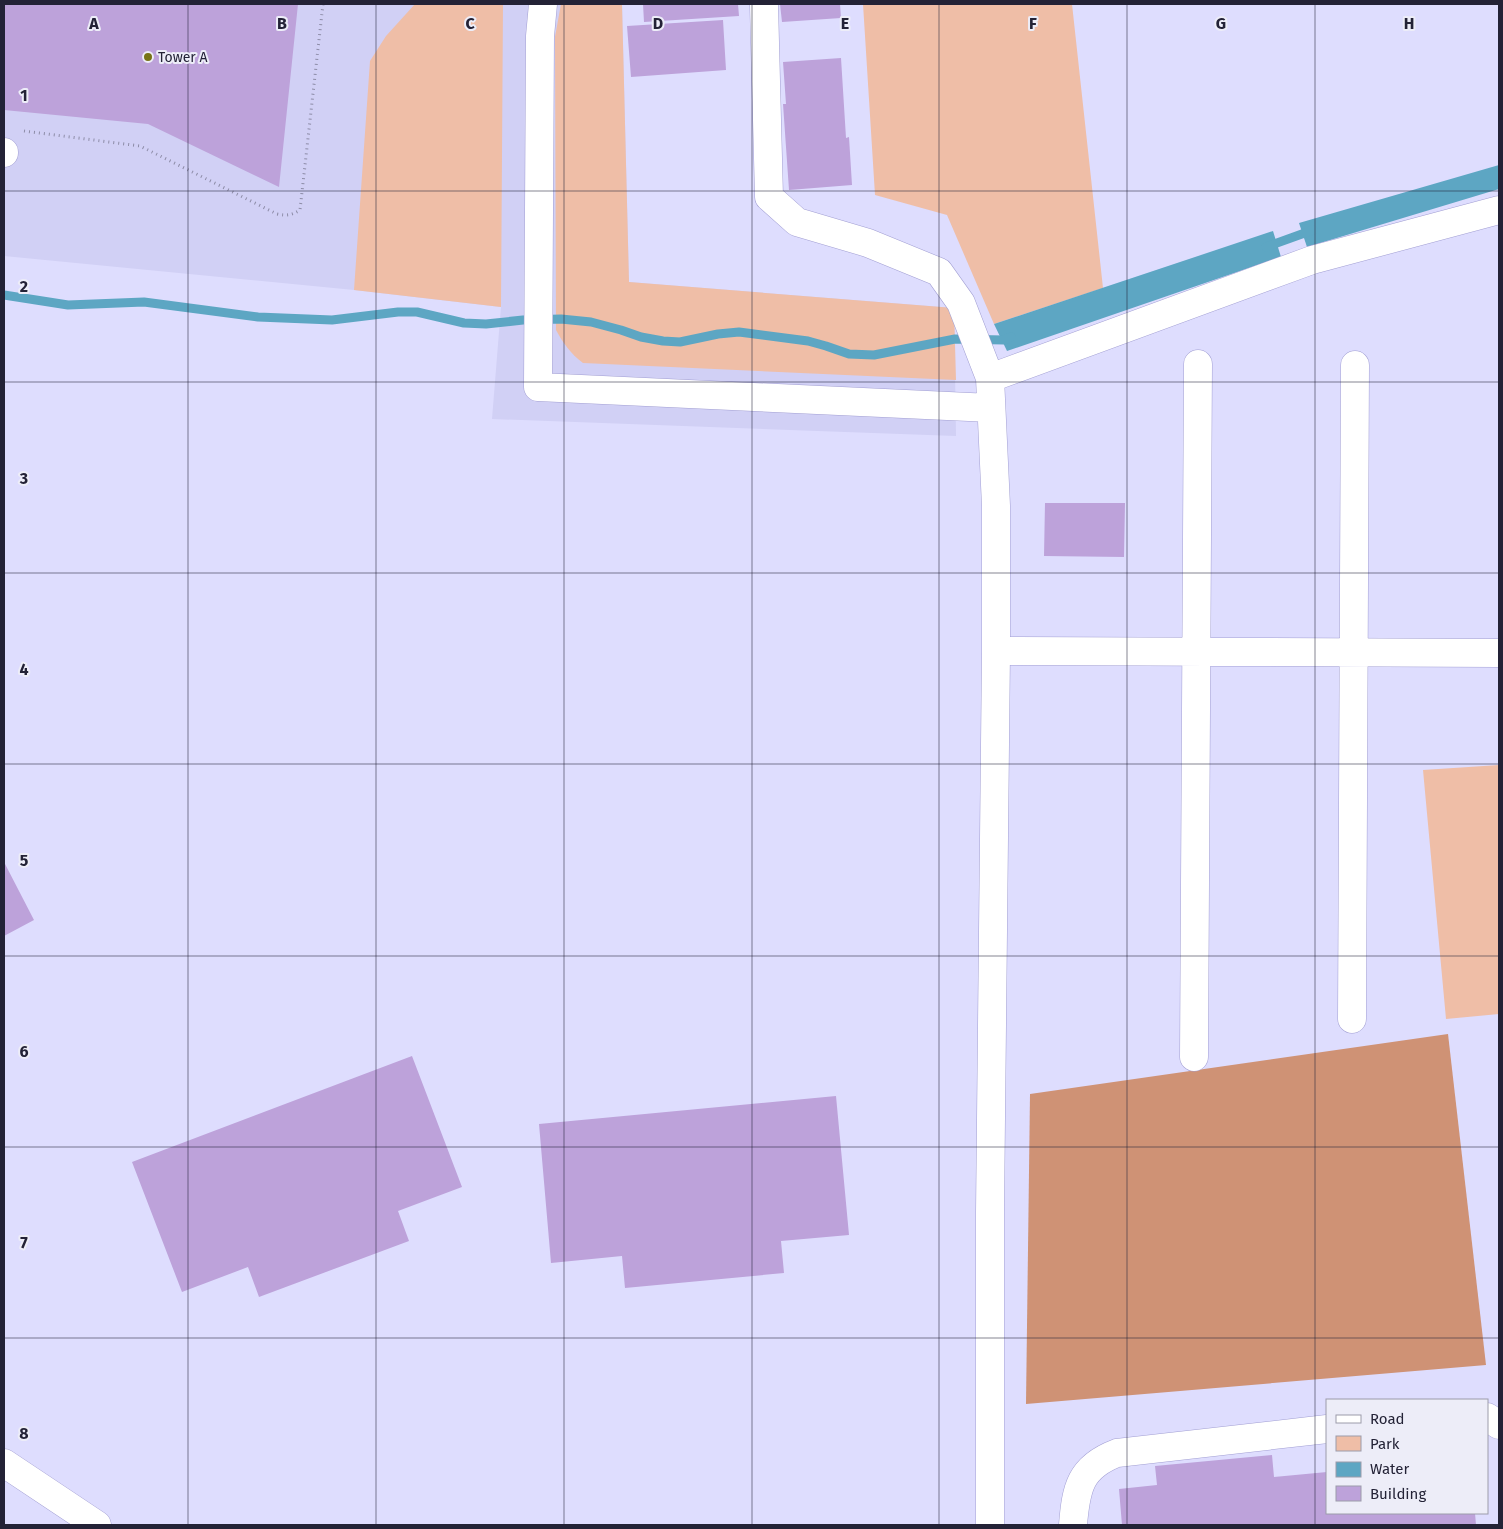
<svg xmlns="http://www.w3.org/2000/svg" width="1503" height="1529" font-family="'Fira Sans',sans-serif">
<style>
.built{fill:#d1d0f5}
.green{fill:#efbea7}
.forest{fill:#cf9275}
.water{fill:#5da6c3}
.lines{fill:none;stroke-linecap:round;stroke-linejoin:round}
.stream{stroke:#5da6c3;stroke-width:9}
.building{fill:#bda2da}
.minor-casing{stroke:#a29fd3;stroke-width:29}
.path{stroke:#8d8ca7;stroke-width:3;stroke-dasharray:1 4;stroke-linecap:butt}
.minor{stroke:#fff;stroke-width:28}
.grid{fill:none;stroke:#232236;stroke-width:1;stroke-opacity:0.55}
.poi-dot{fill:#777316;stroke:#ededf8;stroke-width:2}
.labels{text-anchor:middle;stroke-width:4;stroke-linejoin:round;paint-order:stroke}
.poi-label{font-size:14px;fill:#232236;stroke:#ededf8;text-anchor:start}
.grid-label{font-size:16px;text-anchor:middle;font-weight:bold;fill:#232236;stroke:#ededf8;stroke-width:4;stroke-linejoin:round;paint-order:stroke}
</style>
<rect width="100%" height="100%" fill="#deddfe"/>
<path class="built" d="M 4,4 L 622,4 L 629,282 L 954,308 L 956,436 L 492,419 L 501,307 L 354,290 L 4,256 Z"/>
<path class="green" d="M 415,4 L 503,4 L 501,307 L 354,290 L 370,61 L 386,36 Z
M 561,4 L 622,4 L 629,282 L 954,308 L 956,380 L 583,363 C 571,354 563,343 556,330 L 555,37 Z
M 863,4 L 1072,4 L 1103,288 L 994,324 L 947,215 L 875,195 Z
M 1499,765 L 1499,1014 L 1446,1019 L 1423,770 Z"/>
<path class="forest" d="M 1448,1034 L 1486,1365 L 1026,1404 L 1030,1094 Z"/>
<path class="water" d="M 1499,165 L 1499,189 L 1307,247 L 1299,223 Z
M 1273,231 L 1281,257 L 1007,351 L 994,324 Z"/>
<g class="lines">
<path class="stream" d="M 1266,247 L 1313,230
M 4,295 L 68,305 L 144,302 L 258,317 L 332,320 L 398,312 L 417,312 L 464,323 L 486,324 L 523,320 L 561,319 L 591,322 L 621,330 L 641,337 L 663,341 L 680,342 L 718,334 L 739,332 L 808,341 L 826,346 L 849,354 L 874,355 L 955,339 L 1004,340 L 1011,337"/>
</g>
<path class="building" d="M 4,4 L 298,4 L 279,187 L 148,124 L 4,110 Z
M 643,4 L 738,4 L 739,16 L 644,22 Z
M 780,4 L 840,4 L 841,18 L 782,22 Z
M 723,20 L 726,70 L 631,77 L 627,26 Z
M 841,58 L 846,138 L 849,137 L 852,185 L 789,190 L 783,104 L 786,104 L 783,62 Z
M 1045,503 L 1125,503 L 1124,557 L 1044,556 Z
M 4,862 L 34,920 L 4,936 Z
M 412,1056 L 462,1187 L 398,1211 L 409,1241 L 259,1297 L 248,1267 L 182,1292 L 132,1162 Z
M 836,1096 L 849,1235 L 781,1241 L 784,1273 L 625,1288 L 622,1256 L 551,1263 L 539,1124 Z
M 1272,1455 L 1274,1477 L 1327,1472 L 1327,1513 L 1475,1513 L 1476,1525 L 1122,1525 L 1119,1489 L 1157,1485 L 1155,1466 Z"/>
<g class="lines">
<defs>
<path id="minor" d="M 543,4 L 540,36 L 538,387 L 991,408
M 764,4 L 769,197 L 797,222 L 868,243 L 939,272 L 961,303 L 990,378 L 996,506 L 996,651 L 990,1212 L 990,1525
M 4,152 L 4,153
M 990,378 L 1312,260 L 1499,210
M 996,651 L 1499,653
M 1352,1019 L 1355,365
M 1194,1057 L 1198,364
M 1487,1417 L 1499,1425
M 4,1463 L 97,1525
M 1073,1525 C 1076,1488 1080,1467 1117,1453 L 1327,1429"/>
</defs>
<use href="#minor" class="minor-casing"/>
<path class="path" d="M 24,131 L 140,146 L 277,214 C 287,216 292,215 300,210 L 323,4"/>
<use href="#minor" class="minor"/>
</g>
<path class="grid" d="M 188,4 L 188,1525M 376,4 L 376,1525M 564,4 L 564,1525M 752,4 L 752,1525M 939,4 L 939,1525M 1127,4 L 1127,1525M 1315,4 L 1315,1525M 4,191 L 1499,191M 4,382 L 1499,382M 4,573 L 1499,573M 4,764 L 1499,764M 4,956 L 1499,956M 4,1147 L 1499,1147M 4,1338 L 1499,1338"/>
<circle class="poi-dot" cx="148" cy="57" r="5"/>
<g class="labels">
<g class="poi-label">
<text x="158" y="62">Tower A</text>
</g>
</g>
<g class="grid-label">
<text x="94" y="29">A</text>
<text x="282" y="29">B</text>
<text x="470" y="29">C</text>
<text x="658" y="29">D</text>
<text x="845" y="29">E</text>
<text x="1033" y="29">F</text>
<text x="1221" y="29">G</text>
<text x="1409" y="29">H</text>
<text x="24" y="101">1</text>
<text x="24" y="292">2</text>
<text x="24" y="484">3</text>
<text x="24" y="675">4</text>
<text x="24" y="866">5</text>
<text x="24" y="1057">6</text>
<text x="24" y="1248">7</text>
<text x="24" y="1439">8</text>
</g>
<rect width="1503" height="1529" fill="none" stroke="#232236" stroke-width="10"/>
<rect x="1326" y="1399" width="162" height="115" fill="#ededf8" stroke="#9c9caa"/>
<rect x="1336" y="1415" width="25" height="8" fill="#ffffff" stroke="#9c9caa"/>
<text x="1370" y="1424" font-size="15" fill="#232236">Road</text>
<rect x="1336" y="1436" width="25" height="15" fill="#efbea7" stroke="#9c9caa"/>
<text x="1370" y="1449" font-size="15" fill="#232236">Park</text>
<rect x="1336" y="1462" width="25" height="15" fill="#5da6c3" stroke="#9c9caa"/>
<text x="1370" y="1474" font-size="15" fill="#232236">Water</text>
<rect x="1336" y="1486" width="25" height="15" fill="#bda2da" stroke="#9c9caa"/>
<text x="1370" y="1499" font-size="15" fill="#232236">Building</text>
</svg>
